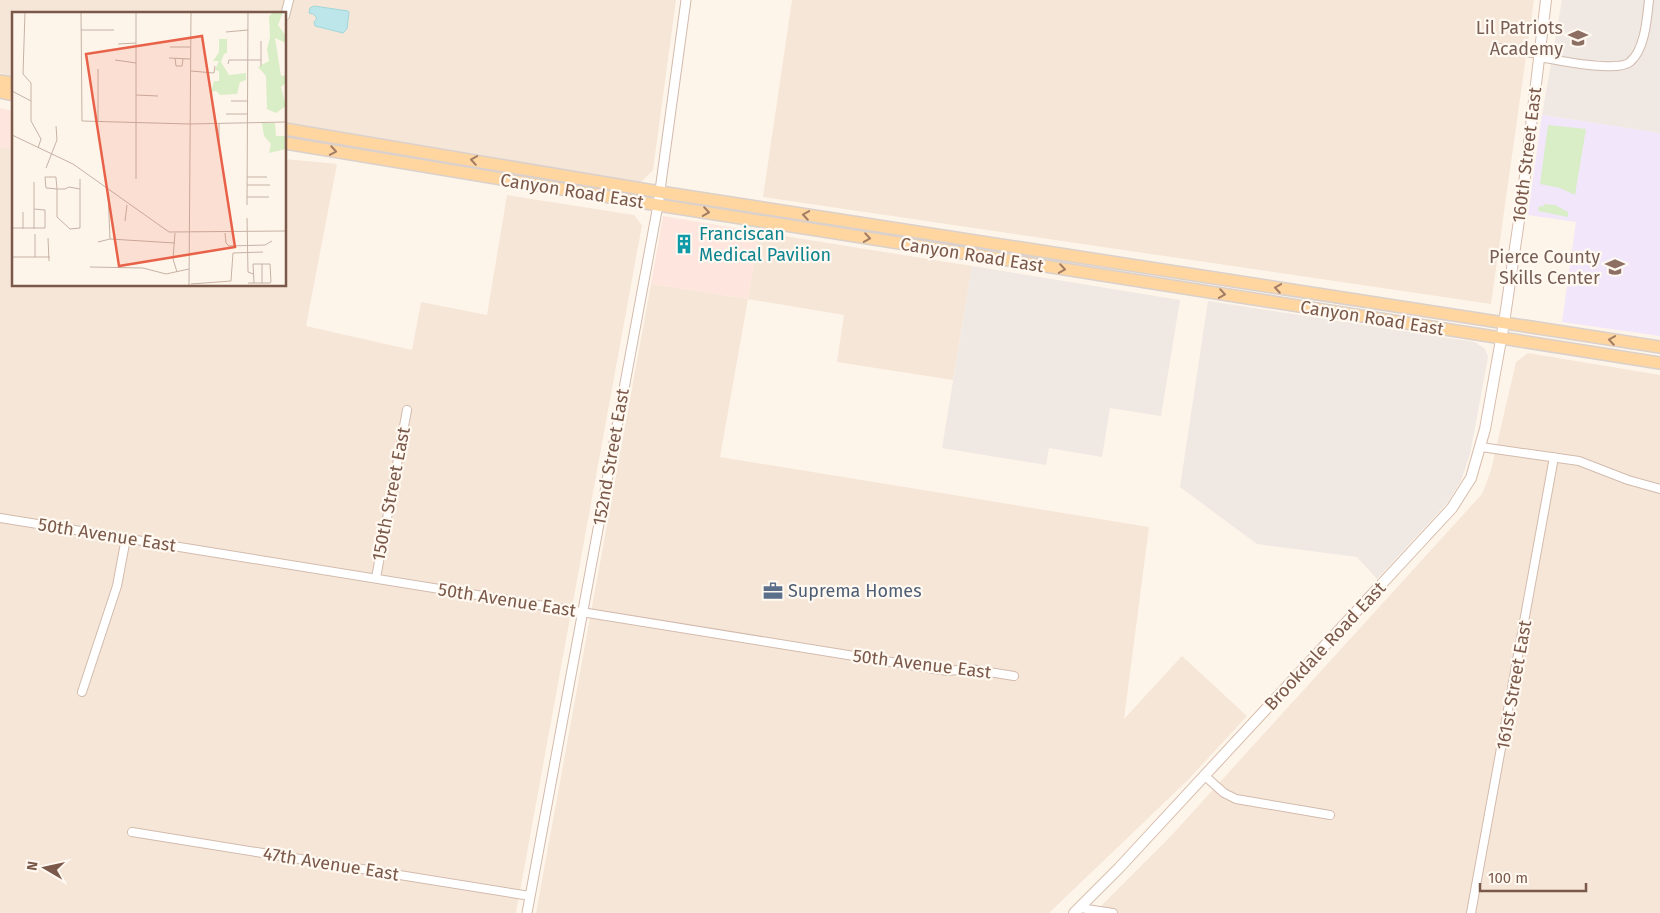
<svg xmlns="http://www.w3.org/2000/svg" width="1660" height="913" font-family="'Fira Sans',sans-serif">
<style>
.residential{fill:#f6e6d7}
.commercial{fill:#fee5dd}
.industrial{fill:#efe8e3}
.education{fill:#f2e6fb}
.green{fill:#d9edc6}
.water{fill:#bce6e9;stroke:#a2d7dc}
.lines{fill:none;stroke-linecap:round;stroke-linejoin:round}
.minor-casing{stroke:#d2bbae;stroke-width:10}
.tertiary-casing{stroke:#d2bbae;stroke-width:11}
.secondary-casing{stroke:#d7bdad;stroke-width:12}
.primary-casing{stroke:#dad1cc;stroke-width:14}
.minor{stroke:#fff;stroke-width:8}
.tertiary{stroke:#fff;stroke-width:9}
.secondary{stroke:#fff;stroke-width:10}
.primary{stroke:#ffd5a0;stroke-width:11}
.oneway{stroke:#a37e64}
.labels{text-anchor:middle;stroke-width:4.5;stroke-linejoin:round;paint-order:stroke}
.education-label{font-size:18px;fill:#785e54;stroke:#fff9f1;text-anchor:end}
.street-label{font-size:18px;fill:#7b594a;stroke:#fff9f1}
.culture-label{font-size:18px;fill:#0d838f;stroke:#fff9f1;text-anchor:start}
.service-label{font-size:18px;fill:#4e5e75;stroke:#fff9f1;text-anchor:start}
.inset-road{fill:none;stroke:#c6b2a5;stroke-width:1}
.view{fill:#e86249;fill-opacity:0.15;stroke:#e86249;stroke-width:2.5}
.inset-edge{fill:none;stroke:#7b594a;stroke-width:2.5}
</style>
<rect width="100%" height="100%" fill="#fef5ea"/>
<path class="residential" d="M 0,0 L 676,0 L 653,170 L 641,182 L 285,122 L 285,14 L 14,14 L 14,76 L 0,73 Z
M 792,0 L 1534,0 L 1491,304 L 763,197 Z
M 14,134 L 14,285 L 285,285 L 285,159 L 337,164 L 306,326 L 412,350 L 421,302 L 487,315 L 507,195 L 634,215 L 642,225 L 516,913 L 0,913 L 0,147 L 11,148 Z
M 759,232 L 972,266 L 953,380 L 837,362 L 844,315 L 748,299 L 720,457 L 1149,527 L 1124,719 L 1182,656 L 1247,716 L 1189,779 L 1049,913 L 536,913 L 651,284 L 748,299 Z
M 1528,353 L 1660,375 L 1660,913 L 1094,913 L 1170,837 L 1482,494 L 1491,470 L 1516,362 Z"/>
<path class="commercial" d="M 0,108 L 14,111 L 14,134 L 11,148 L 0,147 Z
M 663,216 L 759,232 L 748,299 L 651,284 Z"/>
<path class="industrial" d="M 1562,0 L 1660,0 L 1660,133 L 1542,115 Z
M 972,266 L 1180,300 L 1161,416 L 1110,408 L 1102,457 L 1049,448 L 1046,465 L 942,448 Z
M 1208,301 L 1475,342 L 1485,349 L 1488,357 L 1470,454 L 1461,481 L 1448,502 L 1377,579 L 1357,557 L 1257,544 L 1180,487 Z"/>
<path class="education" d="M 1542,115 L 1660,133 L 1660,336 L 1562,322 L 1576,222 L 1528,215 Z"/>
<path class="green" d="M 1548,125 L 1586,129 L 1575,195 L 1560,188 L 1540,184 Z
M 1544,204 L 1555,205 L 1568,212 L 1568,217 L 1538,211 L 1539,206 L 1543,207 Z"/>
<path class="water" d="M 314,6 L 348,11 L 349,12 L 347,29 L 343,33 L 315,26 L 314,22 L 317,18 L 313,14 L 309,13 L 310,8 Z"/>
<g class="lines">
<defs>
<path id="minor" d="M 285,16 L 289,0
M 1501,48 L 1539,54
M 1539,57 C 1557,60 1617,73 1630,62 C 1645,50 1647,18 1649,0
M 1481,447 L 1579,461 L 1628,480 L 1660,489
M 0,518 L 947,671 L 970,669 L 1014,676
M 376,578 L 407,410
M 82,692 L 117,586 L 126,538
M 1205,776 L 1224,793 L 1236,799 L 1330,815
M 132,832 L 530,896
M 1080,908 L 1113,913
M 1471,913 L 1554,457"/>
<path id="tertiary" d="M 527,913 L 658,205 L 686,0"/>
<path id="secondary" d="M 1074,913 L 1119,868 L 1452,508 L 1471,478 L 1485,429 L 1504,323 L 1523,193 L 1546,0"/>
<path id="primary" d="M 0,81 L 14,83
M 0,92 L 14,95
M 285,129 L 660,192 L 1660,347
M 285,143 L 658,205 L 1660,363"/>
</defs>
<use href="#minor" class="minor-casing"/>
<use href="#tertiary" class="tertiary-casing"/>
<use href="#secondary" class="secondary-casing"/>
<use href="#primary" class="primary-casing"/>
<use href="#minor" class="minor"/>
<use href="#tertiary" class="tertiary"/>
<use href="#secondary" class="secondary"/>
<use href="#primary" class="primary"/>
</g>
<defs><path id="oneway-chevron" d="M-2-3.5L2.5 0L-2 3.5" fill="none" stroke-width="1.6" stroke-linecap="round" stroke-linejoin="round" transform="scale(1.25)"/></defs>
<g class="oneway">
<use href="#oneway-chevron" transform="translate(333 151) rotate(10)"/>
<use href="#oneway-chevron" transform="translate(474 160) rotate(-171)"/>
<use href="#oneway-chevron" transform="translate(706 212) rotate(9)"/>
<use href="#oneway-chevron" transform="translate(806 215) rotate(-171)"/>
<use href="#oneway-chevron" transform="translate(867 238) rotate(9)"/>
<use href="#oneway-chevron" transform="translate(1062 269) rotate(9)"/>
<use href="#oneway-chevron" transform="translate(1278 288) rotate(-171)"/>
<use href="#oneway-chevron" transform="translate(1222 294) rotate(9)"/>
<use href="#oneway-chevron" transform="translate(1612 340) rotate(-171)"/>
</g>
<defs>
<symbol id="school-bare" viewBox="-9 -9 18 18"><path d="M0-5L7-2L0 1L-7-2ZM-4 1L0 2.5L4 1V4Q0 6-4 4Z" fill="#8d6e63" stroke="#fff9f1" stroke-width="2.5" paint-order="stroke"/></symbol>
<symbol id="building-bare" viewBox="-9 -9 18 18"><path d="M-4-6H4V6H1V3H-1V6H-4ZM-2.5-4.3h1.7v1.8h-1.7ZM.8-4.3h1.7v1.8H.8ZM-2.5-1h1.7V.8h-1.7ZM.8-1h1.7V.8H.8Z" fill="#0f9aa8" stroke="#fff9f1" stroke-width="2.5" paint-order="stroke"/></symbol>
<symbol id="university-bare" viewBox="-9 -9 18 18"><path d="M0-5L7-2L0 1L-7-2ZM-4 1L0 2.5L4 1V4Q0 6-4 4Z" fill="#8d6e63" stroke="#fff9f1" stroke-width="2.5" paint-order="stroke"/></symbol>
<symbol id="office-bare" viewBox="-9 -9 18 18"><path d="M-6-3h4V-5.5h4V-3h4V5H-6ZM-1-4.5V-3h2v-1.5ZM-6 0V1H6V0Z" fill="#5c6f8a" stroke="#fff9f1" stroke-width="2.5" paint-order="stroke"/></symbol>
</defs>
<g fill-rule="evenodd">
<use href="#school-bare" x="1564" y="24" width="28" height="28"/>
<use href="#building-bare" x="670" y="230" width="28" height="28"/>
<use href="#university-bare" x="1601" y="253" width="28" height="28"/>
<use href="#office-bare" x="759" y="577" width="28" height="28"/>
</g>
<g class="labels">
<g class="education-label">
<text x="1563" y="34">Lil Patriots<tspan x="1563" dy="21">Academy</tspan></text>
<text x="1600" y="263">Pierce County<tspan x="1600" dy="21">Skills Center</tspan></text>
</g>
<g class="street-label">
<text transform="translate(1527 155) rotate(-83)" y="6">160th Street East</text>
<text transform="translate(572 191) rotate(9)" y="6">Canyon Road East</text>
<text transform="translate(972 255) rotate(9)" y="6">Canyon Road East</text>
<text transform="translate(1372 318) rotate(9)" y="6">Canyon Road East</text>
<text transform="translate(611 457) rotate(-80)" y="6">152nd Street East</text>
<text transform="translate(391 494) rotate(-79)" y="6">150th Street East</text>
<text transform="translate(107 535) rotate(9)" y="6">50th Avenue East</text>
<text transform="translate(507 600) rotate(9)" y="6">50th Avenue East</text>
<text transform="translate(1325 646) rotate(-47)" y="6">Brookdale Road East</text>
<text transform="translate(922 664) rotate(7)" y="6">50th Avenue East</text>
<text transform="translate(1514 685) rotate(-80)" y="6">161st Street East</text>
<text transform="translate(331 864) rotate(9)" y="6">47th Avenue East</text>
</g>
<g class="culture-label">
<text x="699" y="240">Franciscan<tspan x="699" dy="21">Medical Pavilion</tspan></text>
</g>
<g class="service-label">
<text x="788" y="597">Suprema Homes</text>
</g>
</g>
<g transform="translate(12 12)">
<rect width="274" height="274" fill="#fef5ea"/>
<path d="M 262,0 L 271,0 L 266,13 L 274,24 L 274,31 L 263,26 L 269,64 L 274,63 L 274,71 L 269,75 L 274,94 L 264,101 L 255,97 L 254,64 L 246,55 L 257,49 L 255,37 L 258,25 L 257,4 ZM 207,27 L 215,27 L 215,41 L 212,42 L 209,50 L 217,63 L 234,61 L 234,68 L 228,70 L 225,82 L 208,83 L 204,79 L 199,80 L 202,69 L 207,69 L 207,59 L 203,58 L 207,49 L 201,49 L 207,40 ZM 250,111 L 263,111 L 264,124 L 274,124 L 274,137 L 257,141 L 259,132 L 252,124 Z" fill="#d9edc6"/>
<path class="inset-road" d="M 13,0 L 11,62 L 19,71 L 19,109 L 29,127 L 26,136M 69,0 L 70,109 L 177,112 L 274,110M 124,0 L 124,167M 159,0 L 206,0M 69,18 L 102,18M 214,20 L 236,18M 106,32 L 124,31M 158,35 L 178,35M 157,46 L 178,47M 163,46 L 164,54 L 170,54 L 171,47M 103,48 L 124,51M 216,52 L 217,48 L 249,48M 249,54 L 249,29M 179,59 L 202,61 L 203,54M 0,79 L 19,89M 124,83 L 146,84M 219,89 L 236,89M 214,102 L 235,102M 86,109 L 86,57M 0,123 L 61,152 L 157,220 L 274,219M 207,133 L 207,111M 34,156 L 45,128 L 44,114M 235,165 L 255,165M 22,170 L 22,217M 235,173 L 258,173M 68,177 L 57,175 L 53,177 L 45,177 L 35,176 L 34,176 L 33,165 L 44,165 L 44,166 L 45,177 L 45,205 L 58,217 L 68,216 L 68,167M 96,180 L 98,227M 235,185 L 257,185M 235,193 L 236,0M 11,200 L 11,217M 235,206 L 236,260 L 241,262M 113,209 L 115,193M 0,216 L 33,216 L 33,198 L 22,197M 163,221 L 161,247 L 165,260M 213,221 L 214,231 L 217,234 L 253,233 L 260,229M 36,226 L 37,249M 86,230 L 98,227 L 163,231M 0,245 L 38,245M 23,245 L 23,222M 250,252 L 250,271M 78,255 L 131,256 L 154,262 L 177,257M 236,271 L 258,271 L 259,270 L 258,252 L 241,252 L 242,271M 179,272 L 219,269 L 221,241 L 251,240M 177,274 L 179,0"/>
<path class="view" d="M 190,24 L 223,235 L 107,254 L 74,42 Z"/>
<rect width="274" height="274" class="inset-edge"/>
</g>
<g transform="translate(45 868) rotate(279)" stroke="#fff9f1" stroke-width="4" paint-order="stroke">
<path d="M0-4L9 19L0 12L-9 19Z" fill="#7b594a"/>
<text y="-8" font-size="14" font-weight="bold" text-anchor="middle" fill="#7b594a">N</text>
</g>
<path d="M1480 883v8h106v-8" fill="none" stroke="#7b594a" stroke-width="2.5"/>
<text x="1488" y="883" font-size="15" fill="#7b594a" stroke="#fff9f1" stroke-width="4" paint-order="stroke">100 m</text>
</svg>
